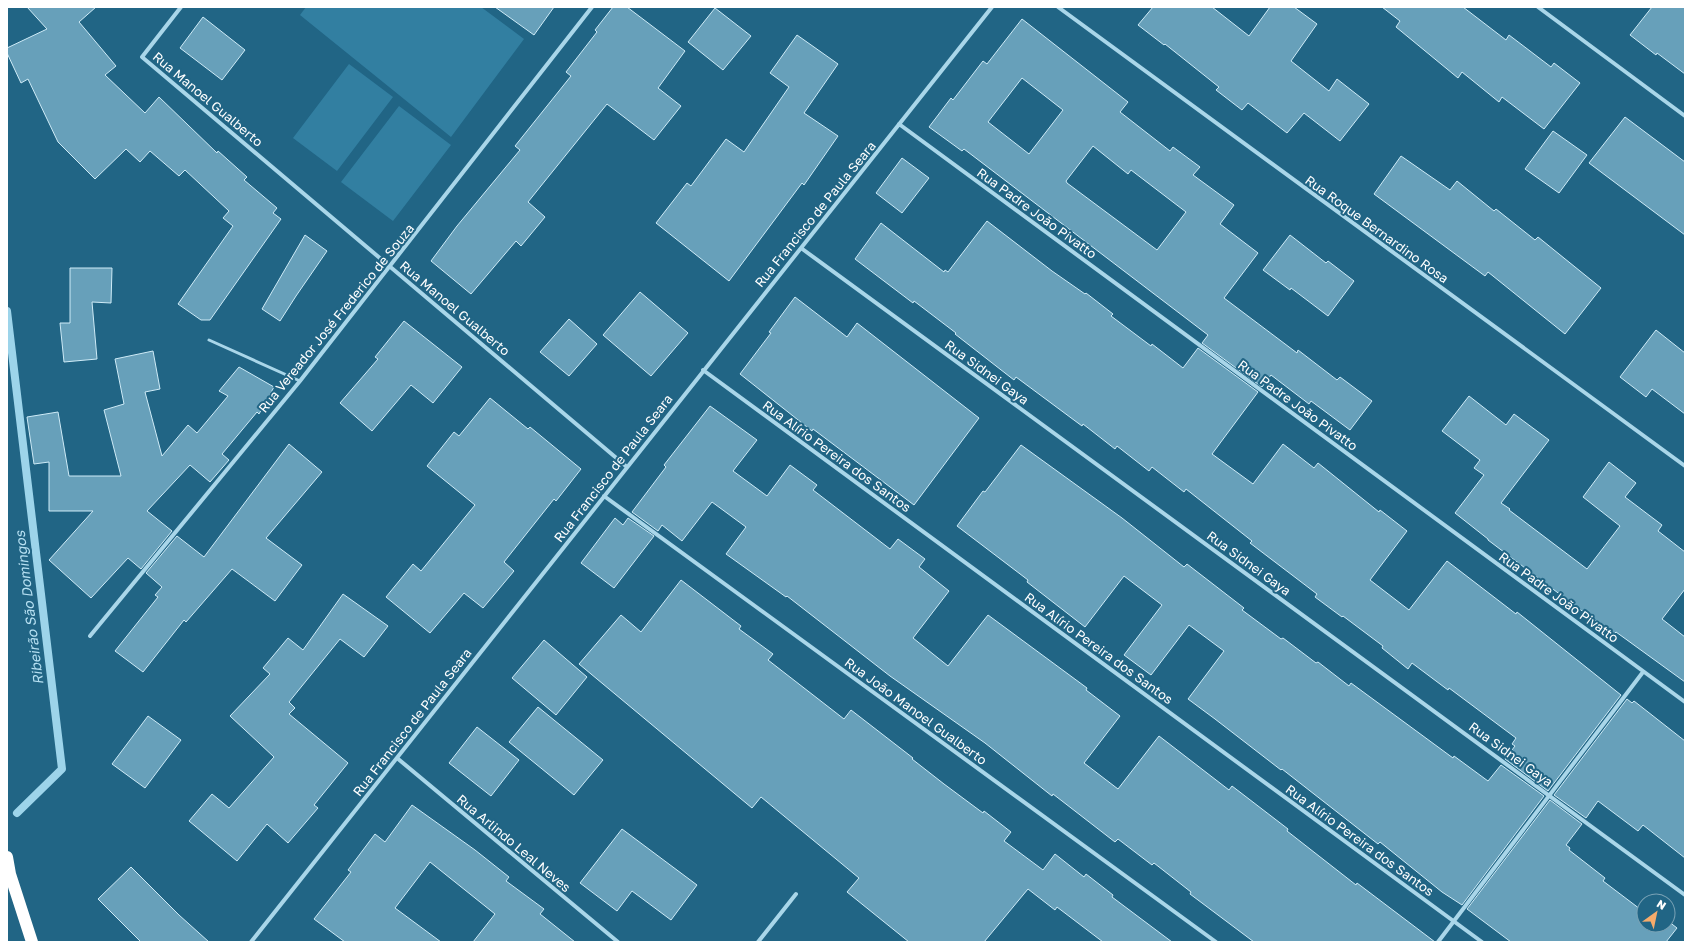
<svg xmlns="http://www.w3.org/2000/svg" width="1692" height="949" font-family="'Golos Text',sans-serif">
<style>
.green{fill:#327fa1}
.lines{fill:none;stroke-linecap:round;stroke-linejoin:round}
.stream{stroke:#9dd4ea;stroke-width:8}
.building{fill:#67a0ba;stroke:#ceebf7;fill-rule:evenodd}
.lane{stroke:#a9d6e9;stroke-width:3}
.street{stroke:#a9d6e9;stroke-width:4}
.highway{stroke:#fff;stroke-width:12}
.labels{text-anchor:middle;stroke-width:4;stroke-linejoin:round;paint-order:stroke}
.street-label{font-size:13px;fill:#fff;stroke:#216585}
.water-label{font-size:14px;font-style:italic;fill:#b5dff1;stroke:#216585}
</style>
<rect width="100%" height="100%" fill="#216585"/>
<path class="green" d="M 306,7 L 481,7 L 524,39 L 451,137 L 300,15 Z
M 349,64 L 393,97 L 337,171 L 293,138 Z
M 399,106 L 451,145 L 393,221 L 341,182 Z"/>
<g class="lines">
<path class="stream" d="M 7,311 L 62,769 L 17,813"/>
</g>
<path class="building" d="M 27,7 L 96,7 L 79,22 L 116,66 L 105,75 L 145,113 L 159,97 L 217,153 L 218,151 L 247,177 L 244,180 L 277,208 L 273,213 L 281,219 L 210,320 L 201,320 L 178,304 L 233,226 L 223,218 L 229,211 L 185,170 L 179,176 L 150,151 L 140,162 L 126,149 L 95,179 L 58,142 L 28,79 L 21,83 L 7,53 L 7,48 L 47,29 Z
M 495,7 L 554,7 L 534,35 Z
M 613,7 L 627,7 L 685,51 L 658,88 L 681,106 L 654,140 L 607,104 L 528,202 L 545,217 L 521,246 L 516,241 L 471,294 L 431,261 L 457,226 L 520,150 L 515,146 L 571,76 L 566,72 L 597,32 L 595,30 Z
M 1153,7 L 1212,7 L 1249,36 L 1270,7 L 1294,7 L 1317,24 L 1291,61 L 1329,91 L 1337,79 L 1369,104 L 1340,141 L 1304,113 L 1287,133 L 1248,103 L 1242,110 L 1216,90 L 1219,87 L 1165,44 L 1164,45 L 1138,25 Z
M 1382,7 L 1463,7 L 1506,40 L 1509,35 L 1551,67 L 1554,63 L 1580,83 L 1544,129 L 1502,97 L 1499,102 L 1462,72 L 1458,78 L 1396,27 L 1400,21 Z
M 1652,7 L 1685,7 L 1685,74 L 1657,53 L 1656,55 L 1630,35 Z
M 715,8 L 751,36 L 723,70 L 688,42 Z
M 203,17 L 245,50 L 222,80 L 180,48 Z
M 1022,19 L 1128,102 L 1120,112 L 1170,151 L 1173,147 L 1200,167 L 1193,175 L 1234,205 L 1220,224 L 1258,253 L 1224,298 L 1297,353 L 1298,350 L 1337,380 L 1340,377 L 1372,401 L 1350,430 L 1311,401 L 1309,404 L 1271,375 L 1262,387 L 1202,343 L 1208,335 L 964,149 L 962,151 L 929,127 L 951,98 L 953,100 L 983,61 L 987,64 ZM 1022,78 L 1063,110 L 1029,154 L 988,122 ZM 1093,146 L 1128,174 L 1131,170 L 1186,212 L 1157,250 L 1067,183 L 1066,181 Z
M 797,35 L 838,64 L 804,113 L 838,136 L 804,185 L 802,183 L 729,281 L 656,223 L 687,183 L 691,186 L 726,139 L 744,152 L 789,87 L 770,73 Z
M 1625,117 L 1685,162 L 1685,235 L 1589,163 Z
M 1553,131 L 1587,155 L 1559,193 L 1525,169 Z
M 1401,156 L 1450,190 L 1457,181 L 1494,211 L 1496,209 L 1535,240 L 1538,237 L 1601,288 L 1565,334 L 1488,272 L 1485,276 L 1374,194 Z
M 902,158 L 929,178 L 902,213 L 876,193 Z
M 987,221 L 1052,271 L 1085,294 L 1086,293 L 1113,314 L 1111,316 L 1151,346 L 1152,344 L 1183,368 L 1198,348 L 1258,392 L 1212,454 L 1253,484 L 1283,444 L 1314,468 L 1318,463 L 1379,512 L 1380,510 L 1407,531 L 1370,580 L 1409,610 L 1447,561 L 1516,614 L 1517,612 L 1621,695 L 1548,791 L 1505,759 L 1515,746 L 1512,744 L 1516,738 L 1449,688 L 1448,690 L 1412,663 L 1408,669 L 1382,648 L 1383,646 L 1343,616 L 1342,617 L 1315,597 L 1317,594 L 1250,543 L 1252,541 L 1186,489 L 1184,492 L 1152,467 L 1149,471 L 1117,446 L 1115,449 L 1083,424 L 1082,426 L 1016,377 L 1014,380 L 955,334 L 956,333 L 914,301 L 913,303 L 855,259 L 881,223 L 944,272 L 945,270 L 948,272 Z
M 305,235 L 327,251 L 296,296 L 280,321 L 262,309 Z
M 1290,235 L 1326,263 L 1328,261 L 1354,281 L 1328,316 L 1291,288 L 1290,290 L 1263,270 Z
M 70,268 L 112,268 L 111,303 L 92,302 L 97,359 L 64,362 L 60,323 L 70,323 Z
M 640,292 L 688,333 L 651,376 L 603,335 Z
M 795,297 L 847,337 L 857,323 L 979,418 L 914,505 L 813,429 L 812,431 L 740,374 L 771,333 L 769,332 Z
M 569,319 L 597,344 L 569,376 L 540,352 Z
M 404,321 L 462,367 L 433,403 L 411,385 L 372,431 L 340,403 L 378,359 L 375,357 Z
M 1656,330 L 1685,353 L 1685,414 L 1652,389 L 1646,397 L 1620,377 Z
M 153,351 L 160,389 L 145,392 L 162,456 L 188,425 L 197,433 L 228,396 L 219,391 L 239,367 L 274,387 L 259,414 L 257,412 L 222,454 L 229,460 L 210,482 L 190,465 L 147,511 L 172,531 L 141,569 L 128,558 L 91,598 L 49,560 L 93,511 L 49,511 L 49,462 L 34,464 L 27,417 L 58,412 L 69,476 L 121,476 L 104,410 L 124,404 L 115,359 Z
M 1469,396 L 1506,425 L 1514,414 L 1549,440 L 1501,503 L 1510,509 L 1509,510 L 1587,569 L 1620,526 L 1583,497 L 1609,462 L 1636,483 L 1625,497 L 1662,525 L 1658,531 L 1685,552 L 1685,589 L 1662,619 L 1685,637 L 1685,682 L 1616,632 L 1614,634 L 1578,608 L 1488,540 L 1488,539 L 1455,513 L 1484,475 L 1474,468 L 1480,460 L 1442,431 Z
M 490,398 L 528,429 L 530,427 L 581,469 L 556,501 L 554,499 L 504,562 L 514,571 L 483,608 L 464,593 L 430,633 L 386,597 L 413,564 L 421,571 L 475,505 L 427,466 L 454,432 L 459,436 Z
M 710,406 L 757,440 L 733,471 L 767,496 L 790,465 L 817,485 L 813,490 L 890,549 L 898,539 L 925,559 L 919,567 L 949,591 L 913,638 L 948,666 L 988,615 L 1087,688 L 1086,690 L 1120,716 L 1084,763 L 1118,789 L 1159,736 L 1229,790 L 1232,786 L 1288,829 L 1287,831 L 1356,885 L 1357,883 L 1435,942 L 1254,942 L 1190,894 L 1191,892 L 1154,863 L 1152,865 L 1118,839 L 1115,842 L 1053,794 L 1052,796 L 985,743 L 890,676 L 787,596 L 786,597 L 726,554 L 746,527 L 712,502 L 682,541 L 662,525 L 658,531 L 632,512 L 666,467 L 664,465 Z
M 289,444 L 322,472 L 266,538 L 302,565 L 275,601 L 232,569 L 186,622 L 184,620 L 143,672 L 115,651 L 158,597 L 155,595 L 162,587 L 146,573 L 177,536 L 204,557 Z
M 1021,445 L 1122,518 L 1184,567 L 1187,564 L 1244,608 L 1242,610 L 1281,639 L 1283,638 L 1316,663 L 1318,662 L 1349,686 L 1351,683 L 1453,758 L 1454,756 L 1488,781 L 1501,765 L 1544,796 L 1462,905 L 1442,892 L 1380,842 L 1378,844 L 1282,769 L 1281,770 L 1215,719 L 1188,699 L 1224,651 L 1189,625 L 1151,675 L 1124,655 L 1162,605 L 1124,576 L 1085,627 L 1027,582 L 1028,580 L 957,526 L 983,491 L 985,492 Z
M 615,518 L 623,525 L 628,518 L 654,536 L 614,588 L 581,563 Z
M 681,580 L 741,626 L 739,629 L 773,654 L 768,660 L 844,719 L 851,710 L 913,758 L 912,759 L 944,784 L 983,813 L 984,811 L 1011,832 L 1004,841 L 1043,870 L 1055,854 L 1084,877 L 1086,874 L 1113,895 L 1112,897 L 1172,942 L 1103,942 L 1057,907 L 1055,910 L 1028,889 L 984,942 L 909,942 L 847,892 L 859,878 L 761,797 L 752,808 L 579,664 L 621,615 L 641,632 Z
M 343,594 L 388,626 L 364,657 L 340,639 L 289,702 L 295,708 L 289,714 L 348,763 L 314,805 L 318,808 L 288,843 L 267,824 L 237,861 L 189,821 L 212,794 L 229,808 L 274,757 L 230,716 L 270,674 L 263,668 L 288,638 L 303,650 Z
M 544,640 L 587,677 L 556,715 L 512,678 Z
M 1627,699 L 1632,703 L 1634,701 L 1685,741 L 1685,858 L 1643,825 L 1638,831 L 1598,801 L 1586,818 L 1554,795 Z
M 538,707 L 603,760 L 574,795 L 509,742 Z
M 148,716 L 181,740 L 145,788 L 112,764 Z
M 477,727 L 519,760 L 491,796 L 449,763 Z
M 1550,800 L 1582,824 L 1566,845 L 1570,848 L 1569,850 L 1605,878 L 1603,881 L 1640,909 L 1644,904 L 1644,925 L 1668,925 L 1668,921 L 1677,928 L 1666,942 L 1511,942 L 1467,909 Z
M 412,805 L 475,850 L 509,877 L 506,881 L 544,909 L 540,914 L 575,942 L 473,942 L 495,914 L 430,862 L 395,908 L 441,942 L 345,942 L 314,919 L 351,872 L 348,870 L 375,834 L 385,842 Z
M 622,829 L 697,885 L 671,920 L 632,891 L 617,911 L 580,883 Z
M 131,867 L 179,915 L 209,942 L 141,942 L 98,899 Z"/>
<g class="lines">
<path class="lane" d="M 209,340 L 300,381"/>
<path class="street" d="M 181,7 L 142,57 L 627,467
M 1058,7 L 1685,466
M 1538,7 L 1685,116
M 899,124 L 1685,702
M 801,248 L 1685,895
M 703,370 L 1482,942
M 604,496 L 1216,942
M 90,636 L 300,381 L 592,7
M 397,758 L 618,942
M 251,942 L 992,7
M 758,942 L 796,894
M 1438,942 L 1643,672"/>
<path class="highway" d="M 7,857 L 10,874 L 32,942"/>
</g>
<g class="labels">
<g class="street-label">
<text transform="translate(208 99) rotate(40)" y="5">Rua Manoel Gualberto</text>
<text transform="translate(1037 213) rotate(36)" y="5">Rua Padre João Pivatto</text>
<text transform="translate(815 214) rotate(-51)" y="5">Rua Francisco de Paula Seara</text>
<text transform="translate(1377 229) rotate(36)" y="5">Rua Roque Bernardino Rosa</text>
<text transform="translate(455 308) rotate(40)" y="5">Rua Manoel Gualberto</text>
<text transform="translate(336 318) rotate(-51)" y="5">Rua Vereador José Frederico de Souza</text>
<text transform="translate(987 372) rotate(36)" y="5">Rua Sidnei Gaya</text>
<text transform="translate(1298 405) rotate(36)" y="5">Rua Padre João Pivatto</text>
<text transform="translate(837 456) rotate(36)" y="5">Rua Alírio Pereira dos Santos</text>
<text transform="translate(613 468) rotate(-52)" y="5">Rua Francisco de Paula Seara</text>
<text transform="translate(1249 563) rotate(36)" y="5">Rua Sidnei Gaya</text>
<text transform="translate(1559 597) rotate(36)" y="5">Rua Padre João Pivatto</text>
<text transform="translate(1099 648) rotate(36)" y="5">Rua Alírio Pereira dos Santos</text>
<text transform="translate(916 711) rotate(36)" y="5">Rua João Manoel Gualberto</text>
<text transform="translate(412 722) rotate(-52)" y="5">Rua Francisco de Paula Seara</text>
<text transform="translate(1511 754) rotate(36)" y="5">Rua Sidnei Gaya</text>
<text transform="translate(1360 840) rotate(36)" y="5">Rua Alírio Pereira dos Santos</text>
<text transform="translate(514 843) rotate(40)" y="5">Rua Arlindo Leal Neves</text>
</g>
<g class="water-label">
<text transform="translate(29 608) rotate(-97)" y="5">Ribeirão São Domingos</text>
</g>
</g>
<rect width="1692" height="949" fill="none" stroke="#ffffff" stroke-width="16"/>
<g transform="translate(1656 913) rotate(33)"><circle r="19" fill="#216585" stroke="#7aa3b6"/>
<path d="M0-3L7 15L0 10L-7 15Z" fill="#f6ab6b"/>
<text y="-6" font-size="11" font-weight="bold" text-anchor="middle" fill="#ffffff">N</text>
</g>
</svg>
